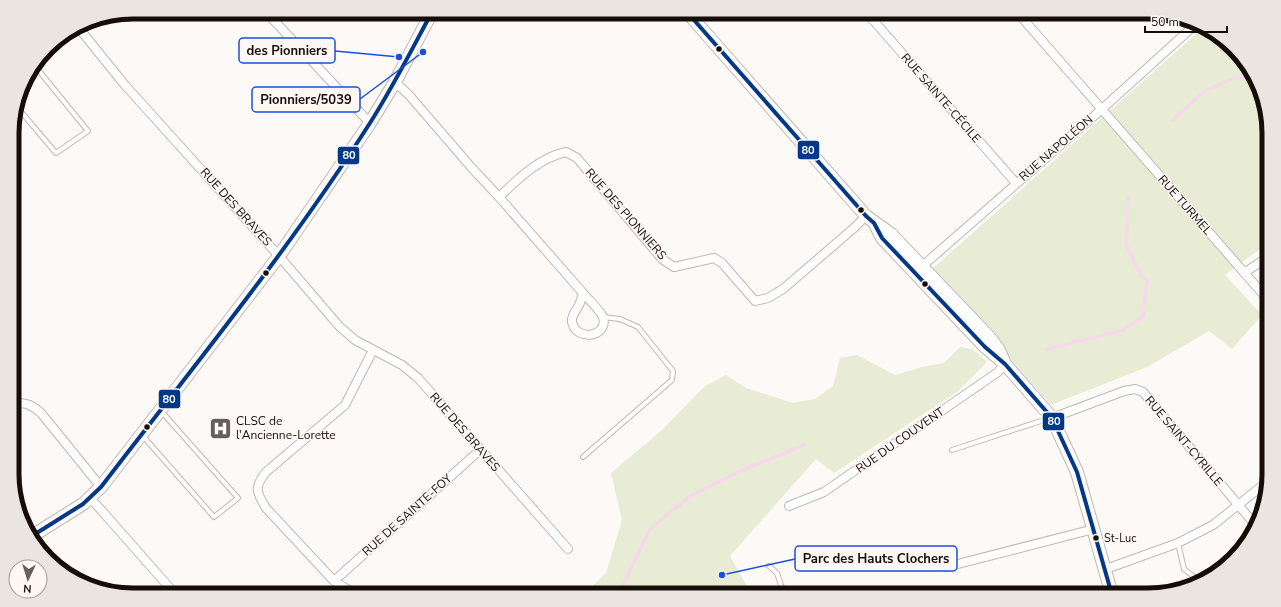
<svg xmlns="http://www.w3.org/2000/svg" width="1281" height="607" font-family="'Nunito Sans',sans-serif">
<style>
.green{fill:#e8ecd5}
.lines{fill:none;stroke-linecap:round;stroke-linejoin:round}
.stream{stroke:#f6d9ea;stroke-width:3.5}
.lane-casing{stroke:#bfb9b5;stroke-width:6}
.street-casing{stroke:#bfb9b5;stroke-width:10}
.secondary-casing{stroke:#bfb9b5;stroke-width:14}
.lane{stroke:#fffefe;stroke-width:4}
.street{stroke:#fffefe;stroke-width:8}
.secondary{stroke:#fffefe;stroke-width:12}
.bus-1-casing{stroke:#fef8f5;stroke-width:7}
.bus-1{stroke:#013888;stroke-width:4}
.bus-dot{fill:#160d08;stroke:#fef8f5;stroke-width:1.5}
.labels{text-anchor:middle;stroke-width:3;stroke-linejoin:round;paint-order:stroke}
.bus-label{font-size:11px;fill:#160d08;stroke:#fef8f5;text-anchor:start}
.street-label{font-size:12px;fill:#160d08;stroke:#fef8f5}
.poi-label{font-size:12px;fill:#160d08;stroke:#fef8f5;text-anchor:start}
.rim{fill:none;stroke:#160d08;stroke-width:5}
.leader{fill:none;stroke:#1d4ed8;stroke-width:1.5}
.callout-dot{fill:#1d4ed8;stroke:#fef8f5;stroke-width:1.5}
.callout{fill:#fef8f5;stroke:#1d4ed8;stroke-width:1.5}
.callout-label{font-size:13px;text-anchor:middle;font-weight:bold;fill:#160d08}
.line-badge{stroke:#fef8f5;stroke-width:1.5}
.badge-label{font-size:11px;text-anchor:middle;font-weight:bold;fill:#fff}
</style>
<rect width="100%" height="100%" fill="#fcf9f7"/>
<path class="green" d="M 1204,27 L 1244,59 L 1268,117 L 1268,243 L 1225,275 L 1262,315 L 1232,349 L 1209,331 L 1147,367 L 1051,405 L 931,270 Z
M 960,347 L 973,349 L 987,362 L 957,392 L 834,473 L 816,459 L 730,556 L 752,595 L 540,595 L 549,591 L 583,595 L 606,573 L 622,520 L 611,473 L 661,431 L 705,386 L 726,375 L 746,388 L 793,403 L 815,399 L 833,386 L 840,358 L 857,355 L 895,375 L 922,367 L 944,363 Z"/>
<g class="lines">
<path class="stream" d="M 1173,120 L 1205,91 L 1234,78 L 1252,78
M 1047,349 L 1124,330 L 1143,316 L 1147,280 L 1141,275 L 1126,245 L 1129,197
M 618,595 L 650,529 L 690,496 L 740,471 L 804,445"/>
<defs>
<path id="lane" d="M 17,107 L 56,153 L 88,131 L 35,66
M 142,435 L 214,517 L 238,498 L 161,411
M 952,450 L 1050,418
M 583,457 L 672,380 L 673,371 L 638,327 L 620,319 L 603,317
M 1178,543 L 1184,569 L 1198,580
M 769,566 L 777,573 L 782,588"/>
<path id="street" d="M 266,12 L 370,123
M 866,12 L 1016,183
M 1017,12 L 1269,301
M 78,27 L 124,84 L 279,256 L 339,326 L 355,340 L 402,365 L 418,378 L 568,549
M 395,82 L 409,95 L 471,167 L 499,197 C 519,178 539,158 566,152 L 577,158 L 662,259 L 674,267 L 714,258 L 722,263 L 755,301 L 768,298 L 783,289 L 854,228 L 866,216
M 499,197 L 583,293
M 919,269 L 1102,109 L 1197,23
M 1244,273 L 1268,257
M 583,293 C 588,299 600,310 603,317 C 609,337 576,342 572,322 C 571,315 576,311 579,305 C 581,301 582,297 583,293 Z
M 13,405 C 24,400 33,406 41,413 L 101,487
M 1052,418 L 1124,391 L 1135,389 L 1143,392 L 1257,527
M 90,498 L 102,511 L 176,595
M 789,506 L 824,492 L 998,372 L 1005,364
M 946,567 L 1094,529
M 1106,569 L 1178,543 L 1213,525 L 1267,482
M 334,581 L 480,450
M 357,595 L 334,581 L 266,508 C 256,492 254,487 266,472 L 345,405 L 373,350"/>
<path id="secondary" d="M 687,12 L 866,216 L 891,234 L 991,339 L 999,350 L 1005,364
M 875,224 L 882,238 L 985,347 L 1005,364 L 1052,418 L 1077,472 L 1112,595
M 32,536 L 83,504 L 101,487 L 279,256 L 370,123 L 395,82 L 432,12"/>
</defs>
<use href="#lane" class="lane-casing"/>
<use href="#street" class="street-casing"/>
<use href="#secondary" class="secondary-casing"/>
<use href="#lane" class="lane"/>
<use href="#street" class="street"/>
<use href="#secondary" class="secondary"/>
<defs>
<path id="bus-1" d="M 687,12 L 866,216 L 874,223 L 882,238 L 985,347 L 1005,364 L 1052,418 L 1077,472 L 1112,595
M 32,536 L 83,504 L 101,487 C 193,367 289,250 370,123 C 393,87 412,49 432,12"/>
</defs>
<use href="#bus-1" class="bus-1-casing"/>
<use href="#bus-1" class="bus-1"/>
</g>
<defs>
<symbol id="hospital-square" viewBox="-11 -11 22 22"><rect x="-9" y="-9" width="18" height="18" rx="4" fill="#66605c" stroke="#fef8f5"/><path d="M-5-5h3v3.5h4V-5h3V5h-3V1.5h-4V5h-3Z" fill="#fff"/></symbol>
</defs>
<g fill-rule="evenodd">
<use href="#hospital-square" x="208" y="416" width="25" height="25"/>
</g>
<g class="bus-dot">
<circle cx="719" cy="49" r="3.5"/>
<circle cx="861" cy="210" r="3.5"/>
<circle cx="266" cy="273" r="3.5"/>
<circle cx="925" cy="284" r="3.5"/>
<circle cx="147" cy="427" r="3.5"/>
<circle cx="1096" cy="538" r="3.5"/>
</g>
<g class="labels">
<g class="bus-label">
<text x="1104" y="542">St-Luc</text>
</g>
<g class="street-label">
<text transform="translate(941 98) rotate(49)" y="4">RUE SAINTE-CÉCILE</text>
<text transform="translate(1056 148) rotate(-41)" y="4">RUE NAPOLÉON</text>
<text transform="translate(1185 205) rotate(49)" y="4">RUE TURMEL</text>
<text transform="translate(236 207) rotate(48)" y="4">RUE DES BRAVES</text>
<text transform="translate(626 214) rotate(49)" y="4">RUE DES PIONNIERS</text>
<text transform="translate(465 432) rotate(49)" y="4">RUE DES BRAVES</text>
<text transform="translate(900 440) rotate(-35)" y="4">RUE DU COUVENT</text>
<text transform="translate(1184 441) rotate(50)" y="4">RUE SAINT-CYRILLE</text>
<text transform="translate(407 515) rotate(-42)" y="4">RUE DE SAINTE-FOY</text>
</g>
<g class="poi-label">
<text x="236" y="425">CLSC de<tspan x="236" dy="14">l'Ancienne-Lorette</tspan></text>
</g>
</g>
<path d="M0 0H1281V607H0ZM133 19H1148A114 114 0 0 1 1262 133V474A114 114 0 0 1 1148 588H133A114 114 0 0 1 19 474V133A114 114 0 0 1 133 19Z" fill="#ebe5e2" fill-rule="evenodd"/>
<path class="rim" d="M133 19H1148A114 114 0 0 1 1262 133V474A114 114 0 0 1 1148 588H133A114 114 0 0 1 19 474V133A114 114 0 0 1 133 19Z"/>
<path class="leader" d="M399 57L335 51M423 52L360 99M722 575L795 559"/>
<g class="callout-dot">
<circle cx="399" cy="57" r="4"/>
<circle cx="423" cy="52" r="4"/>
<circle cx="722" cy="575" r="4"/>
</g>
<g class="callout">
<rect x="239" y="38" width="96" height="25" rx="4"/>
<rect x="252" y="87" width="108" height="25" rx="4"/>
<rect x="795" y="546" width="162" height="25" rx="4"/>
</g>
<g class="callout-label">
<text x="287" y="55">des Pionniers</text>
<text x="306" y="104">Pionniers/5039</text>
<text x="876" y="563">Parc des Hauts Clochers</text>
</g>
<g class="line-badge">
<rect x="797" y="140" width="23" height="20" rx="4" fill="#013888"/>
<rect x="337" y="146" width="23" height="19" rx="4" fill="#013888"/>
<rect x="158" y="389" width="23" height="20" rx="4" fill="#013888"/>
<rect x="1042" y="412" width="23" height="19" rx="4" fill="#013888"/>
</g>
<g class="badge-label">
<text x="808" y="154">80</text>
<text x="349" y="159">80</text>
<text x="169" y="403">80</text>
<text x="1054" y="425">80</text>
</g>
<g transform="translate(28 579) rotate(184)"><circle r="19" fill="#fef8f5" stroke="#a19a96"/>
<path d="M0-3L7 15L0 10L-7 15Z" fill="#66605c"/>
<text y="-6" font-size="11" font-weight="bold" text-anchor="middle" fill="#160d08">N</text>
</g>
<path d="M1145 26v6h82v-6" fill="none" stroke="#160d08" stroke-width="2"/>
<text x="1151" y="26" font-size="12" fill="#160d08" stroke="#fef8f5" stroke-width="3" paint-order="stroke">50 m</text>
</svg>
